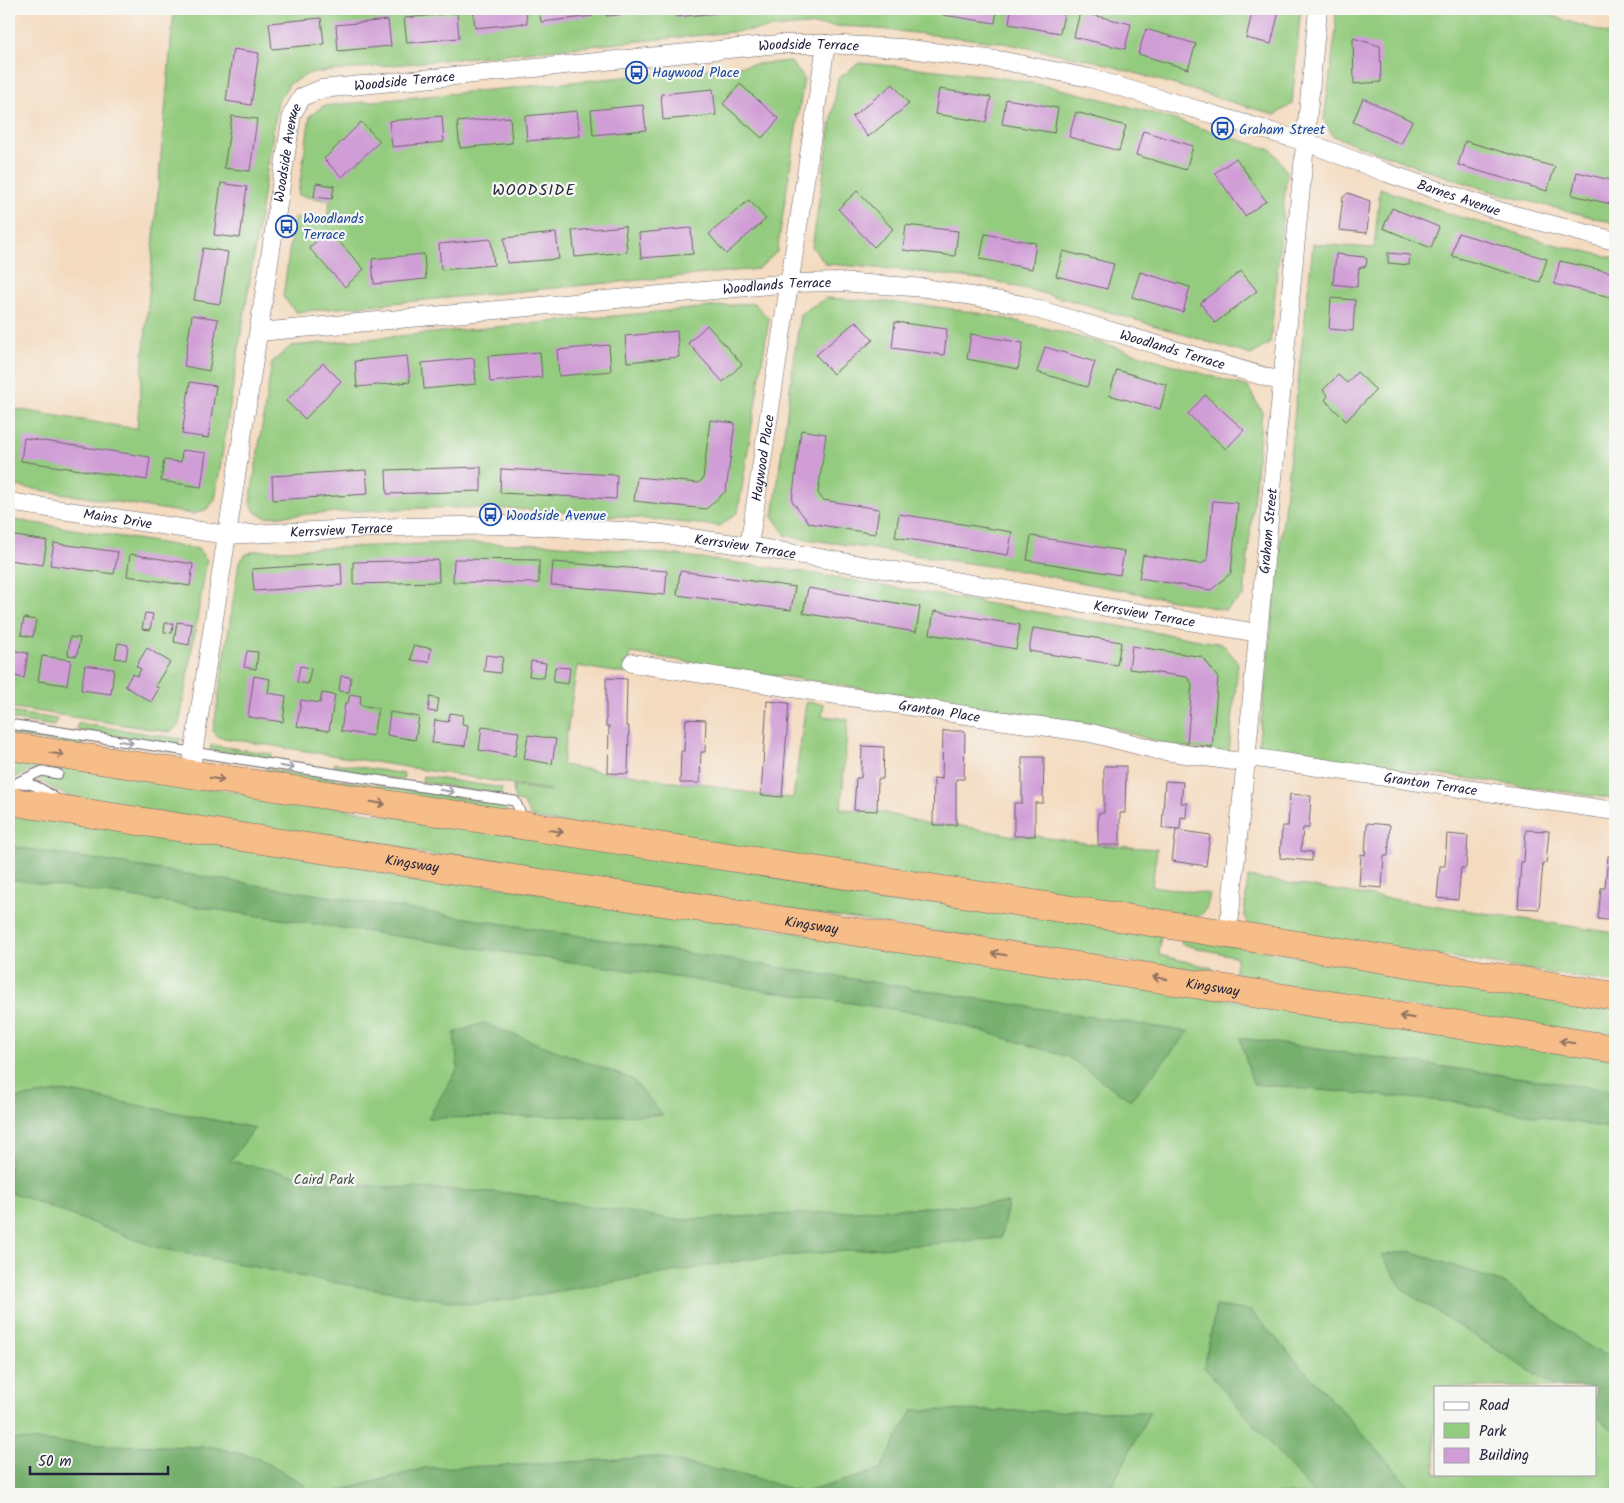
<svg xmlns="http://www.w3.org/2000/svg" width="1624" height="1503" font-family="Kalam,sans-serif">
<style>
.green{fill:#94cc7f;stroke:#5b775d;fill-rule:evenodd}
.forest{fill:#77b06e;stroke:#4c6954}
.building{fill:#d09dd6}
.lines{fill:none;stroke-linecap:round;stroke-linejoin:round}
.service-casing{stroke:#6c636a;stroke-width:11}
.minor-casing{stroke:#6c636a;stroke-width:19}
.trunk-casing{stroke:#6c636a;stroke-width:29}
.service{stroke:#fff;stroke-width:9}
.minor{stroke:#fff;stroke-width:18}
.trunk{stroke:#f7bd88;stroke-width:28}
.oneway{stroke:#9c9ca7}
.oneway2{stroke:#8c7062}
.labels{text-anchor:middle;stroke-width:4.5;stroke-linejoin:round;paint-order:stroke}
.street-label{font-size:14px;fill:#22223b;stroke:#f6f6f2}
.transit-label{font-size:14px;fill:#164399;stroke:#f6f6f2;text-anchor:start}
.park-label{font-size:14px;fill:#44554f;stroke:#f6f6f2}
.quarter-label{font-size:16px;letter-spacing:1px;fill:#22223b;stroke:#f6f6f2}
</style>
<rect width="100%" height="100%" fill="#f6f6f2"/>
<filter id="ink" filterUnits="userSpaceOnUse"><feTurbulence type="fractalNoise" baseFrequency=".02" numOctaves="2"/><feDisplacementMap in="SourceGraphic" scale="10" xChannelSelector="R" yChannelSelector="G"/><feConvolveMatrix kernelMatrix="1 2 1 2 8 2 1 2 1" color-interpolation-filters="sRGB"/></filter>
<filter id="wash" filterUnits="userSpaceOnUse"><feTurbulence type="fractalNoise" baseFrequency=".0096" numOctaves="4" result="noise"/><feDisplacementMap in="SourceGraphic" scale="20" xChannelSelector="R" yChannelSelector="G"/><feGaussianBlur stdDeviation="1.12" result="paint"/><feColorMatrix in="noise" values="0 0 0 0 0 0 0 0 0 0 0 0 0 0 0 0 0 1.4 0 .05"/><feComposite in="paint" operator="in"/></filter>
<g filter="url(#wash)">
<rect width="100%" height="100%" fill="#f4dbc0"/>
<path class="green" d="M 174,9 L 1300,9 L 1300,16 L 1292,104 L 1275,115 L 1095,61 L 998,42 L 860,27 L 805,25 L 310,73 L 289,84 L 278,101 L 215,500 L 207,509 L 193,514 L 9,485 L 9,408 L 137,429 Z
M 1335,9 L 1530,9 L 1615,36 L 1615,223 L 1496,193 L 1429,171 L 1333,136 L 1324,120 L 1336,29 Z
M 790,61 L 804,78 L 777,252 L 758,269 L 296,312 L 283,297 L 294,217 L 326,222 L 330,201 L 298,195 L 310,116 L 323,106 Z
M 859,63 C 931,69 1004,75 1074,92 C 1141,108 1206,130 1272,150 L 1287,172 L 1270,343 L 1251,355 L 1077,302 L 994,281 L 904,270 L 826,264 L 812,247 L 838,79 Z
M 1380,188 L 1453,215 L 1557,245 L 1615,258 L 1615,799 L 1258,749 L 1313,244 L 1374,248 Z
M 826,298 C 886,302 945,305 1003,318 C 1086,336 1167,364 1248,387 L 1262,412 L 1244,596 L 1225,610 L 1015,570 L 786,536 L 773,517 L 800,314 Z
M 754,303 L 769,319 L 738,512 L 720,526 C 644,519 566,510 489,508 C 414,506 340,512 266,517 L 256,513 L 250,503 L 272,362 L 291,346 Z
M 9,519 L 198,549 L 207,560 L 179,725 L 170,732 L 9,707 Z
M 445,543 L 548,544 L 677,555 L 804,572 L 1223,644 L 1238,663 L 1229,753 L 1168,745 L 1110,727 L 631,653 L 627,674 L 577,666 L 562,765 L 608,773 L 629,774 L 680,783 L 700,783 L 760,795 L 793,798 L 806,702 L 824,704 L 822,716 L 848,719 L 841,809 L 877,811 L 933,825 L 956,825 L 1014,836 L 1035,836 L 1098,845 L 1157,849 L 1152,886 L 1210,894 C 1207,907 1207,913 1193,919 L 532,818 L 523,802 L 515,801 L 513,786 L 550,791 L 550,790 L 218,737 L 213,732 L 239,563 L 245,555 L 254,551 Z
M 9,712 L 57,719 L 54,726 L 9,719 Z
M 78,723 L 181,739 L 177,745 L 77,730 Z
M 9,728 L 84,740 L 83,747 L 9,735 Z
M 211,745 L 272,754 L 271,760 L 210,750 Z
M 9,757 L 1161,935 L 1159,955 L 1213,968 L 1212,974 L 75,800 L 39,781 L 45,776 L 59,778 L 60,770 L 40,767 L 9,780 Z
M 335,763 L 404,774 L 403,780 L 334,770 Z
M 265,769 L 503,804 L 508,813 L 264,774 Z
M 423,776 L 502,788 L 501,795 L 422,782 Z
M 9,811 L 1615,1059 L 1615,1494 L 9,1494 ZM 1435,1387 L 1595,1387 L 1595,1474 L 1435,1474 Z
M 1248,877 L 1615,933 L 1615,983 L 1248,926 L 1244,914 Z
M 1182,938 L 1615,1006 L 1615,1039 L 1233,979 L 1237,957 L 1181,944 Z"/>
<path class="forest" d="M 9,846 L 1189,1032 L 1130,1100 L 1068,1057 L 925,1014 L 9,879 Z
M 483,1023 L 632,1079 L 663,1115 L 428,1118 L 458,1068 L 454,1033 Z
M 1240,1038 L 1615,1091 L 1615,1129 L 1453,1102 L 1253,1084 Z
M 65,1091 L 255,1128 L 230,1161 L 337,1184 L 510,1193 L 677,1220 L 1008,1203 L 1001,1238 L 750,1259 L 476,1305 L 330,1282 L 155,1247 L 16,1194 L 9,1193 L 9,1099 Z
M 1410,1251 L 1506,1284 L 1589,1347 L 1615,1360 L 1615,1432 L 1595,1415 L 1595,1387 L 1555,1387 L 1403,1290 L 1382,1255 Z
M 1216,1306 L 1251,1311 L 1417,1494 L 1314,1494 L 1204,1367 Z
M 913,1410 L 1150,1412 L 1112,1486 L 1035,1494 L 328,1494 L 425,1468 L 520,1465 L 655,1457 L 756,1478 L 803,1493 L 880,1470 Z
M 9,1439 L 105,1445 L 213,1447 L 255,1457 L 304,1484 L 309,1494 L 9,1494 Z"/>
<g id="blocks">
<path class="building" d="M 473,9 L 526,9 L 527,23 L 475,28 Z
M 539,9 L 592,9 L 593,16 L 541,22 Z
M 606,9 L 658,9 L 659,11 L 606,16 Z
M 675,9 L 728,9 L 728,12 L 676,17 Z
M 944,9 L 997,9 L 995,23 L 943,15 Z
M 1011,9 L 1065,9 L 1060,33 L 1009,24 Z
M 1258,9 L 1270,9 L 1279,11 L 1271,44 L 1246,38 L 1252,13 L 1256,15 Z
M 1080,12 L 1131,24 L 1125,49 L 1074,37 Z
M 457,13 L 459,38 L 407,43 L 404,18 Z
M 321,18 L 324,44 L 272,49 L 269,23 Z
M 388,20 L 391,46 L 338,51 L 336,25 Z
M 1146,29 L 1196,44 L 1188,69 L 1138,54 Z
M 1353,38 L 1380,46 L 1381,82 L 1354,84 Z
M 233,49 L 259,53 L 251,105 L 226,101 Z
M 740,84 L 779,119 L 762,138 L 723,104 Z
M 893,84 L 909,104 L 868,137 L 852,117 Z
M 713,89 L 716,115 L 663,120 L 661,94 Z
M 939,89 L 991,97 L 986,122 L 935,114 Z
M 1363,98 L 1412,121 L 1401,144 L 1353,122 Z
M 1006,99 L 1058,108 L 1054,133 L 1002,124 Z
M 643,105 L 646,130 L 593,135 L 591,110 Z
M 577,111 L 580,136 L 527,141 L 525,116 Z
M 1076,112 L 1126,126 L 1119,151 L 1069,137 Z
M 232,116 L 257,119 L 250,171 L 224,168 Z
M 442,116 L 444,142 L 392,147 L 389,121 Z
M 510,117 L 512,143 L 460,148 L 457,122 Z
M 361,122 L 380,141 L 342,177 L 324,159 Z
M 1143,131 L 1193,146 L 1186,170 L 1136,155 Z
M 1465,141 L 1555,167 L 1547,191 L 1458,165 Z
M 1236,158 L 1266,201 L 1245,216 L 1215,173 Z
M 1577,172 L 1615,181 L 1615,205 L 1572,195 Z
M 221,183 L 247,187 L 240,238 L 214,235 Z
M 316,183 L 334,186 L 332,199 L 314,197 Z
M 857,191 L 893,229 L 874,247 L 838,209 Z
M 1348,193 L 1370,201 L 1367,233 L 1339,230 L 1343,197 Z
M 749,200 L 766,219 L 726,254 L 709,234 Z
M 1392,208 L 1439,227 L 1431,248 L 1383,228 Z
M 906,225 L 958,231 L 955,256 L 903,250 Z
M 625,226 L 627,252 L 575,257 L 572,231 Z
M 691,228 L 693,254 L 641,258 L 639,233 Z
M 328,230 L 364,269 L 345,287 L 309,248 Z
M 556,233 L 559,259 L 507,263 L 504,238 Z
M 1458,233 L 1547,259 L 1540,282 L 1452,256 Z
M 985,234 L 1036,243 L 1032,269 L 980,259 Z
M 491,239 L 494,265 L 441,270 L 439,244 Z
M 203,248 L 228,252 L 220,304 L 194,300 Z
M 1063,251 L 1114,264 L 1107,289 L 1056,276 Z
M 1388,253 L 1410,255 L 1409,265 L 1388,263 Z
M 424,254 L 426,279 L 374,284 L 372,259 Z
M 1336,254 L 1364,257 L 1367,259 L 1366,266 L 1359,268 L 1357,287 L 1333,284 Z
M 1560,261 L 1615,273 L 1615,298 L 1554,284 Z
M 1241,271 L 1257,291 L 1215,323 L 1200,303 Z
M 1140,272 L 1190,287 L 1183,312 L 1132,297 Z
M 1331,298 L 1355,300 L 1353,331 L 1329,329 Z
M 192,315 L 218,319 L 209,371 L 184,366 Z
M 856,321 L 873,340 L 833,374 L 816,355 Z
M 895,322 L 947,329 L 944,355 L 892,348 Z
M 707,325 L 742,364 L 723,382 L 688,343 Z
M 677,331 L 679,357 L 627,362 L 625,336 Z
M 971,334 L 1023,343 L 1018,369 L 967,359 Z
M 609,345 L 611,371 L 559,376 L 557,350 Z
M 1045,347 L 1095,362 L 1087,387 L 1037,372 Z
M 540,352 L 542,377 L 490,382 L 488,356 Z
M 407,356 L 410,382 L 357,387 L 355,361 Z
M 474,358 L 476,384 L 424,389 L 422,363 Z
M 323,363 L 341,381 L 305,419 L 286,401 Z
M 1117,370 L 1167,385 L 1160,409 L 1109,395 Z
M 1357,372 L 1376,390 L 1346,421 L 1325,400 L 1328,396 L 1323,390 L 1338,375 L 1347,383 Z
M 190,382 L 216,386 L 208,438 L 182,434 Z
M 1205,395 L 1244,430 L 1226,449 L 1188,414 Z
M 710,420 L 735,423 L 726,491 L 706,509 L 634,501 L 637,477 L 698,483 L 703,479 Z
M 801,430 L 826,434 L 818,493 L 823,500 L 879,509 L 875,534 L 809,523 L 792,501 Z
M 24,438 L 150,457 L 147,480 L 21,461 Z
M 182,450 L 206,453 L 201,487 L 161,481 L 164,460 L 181,462 Z
M 481,467 L 481,491 L 387,494 L 386,470 Z
M 501,469 L 617,475 L 616,499 L 500,493 Z
M 366,470 L 368,494 L 273,500 L 272,476 Z
M 1213,501 L 1238,503 L 1231,573 L 1211,590 L 1139,578 L 1143,555 L 1201,564 L 1207,560 Z
M 899,514 L 1012,532 L 1008,555 L 895,537 Z
M 9,535 L 47,541 L 43,565 L 9,560 Z
M 1031,536 L 1124,551 L 1120,575 L 1027,560 Z
M 54,543 L 118,552 L 114,574 L 50,565 Z
M 130,554 L 193,564 L 190,586 L 127,576 Z
M 454,559 L 539,560 L 539,583 L 453,582 Z
M 438,560 L 439,582 L 353,584 L 353,562 Z
M 553,562 L 667,571 L 665,595 L 551,585 Z
M 341,563 L 342,585 L 254,591 L 252,569 Z
M 680,571 L 795,587 L 791,610 L 677,595 Z
M 808,588 L 920,607 L 916,632 L 803,613 Z
M 934,611 L 1020,625 L 1016,649 L 930,634 Z
M 145,613 L 153,614 L 150,630 L 142,629 Z
M 24,618 L 36,620 L 33,637 L 21,635 Z
M 177,622 L 192,624 L 189,645 L 174,642 Z
M 165,623 L 173,623 L 172,633 L 164,632 Z
M 1033,628 L 1121,642 L 1117,665 L 1029,651 Z
M 70,637 L 80,638 L 77,656 L 68,655 Z
M 118,643 L 128,645 L 126,660 L 115,658 Z
M 413,646 L 431,648 L 429,662 L 411,660 Z
M 1132,646 L 1203,657 L 1218,678 L 1212,747 L 1187,745 L 1192,684 L 1187,677 L 1129,669 Z
M 147,648 L 170,662 L 155,686 L 159,688 L 151,702 L 125,686 L 132,674 L 137,676 L 141,669 L 136,666 Z
M 9,650 L 28,653 L 24,678 L 9,675 Z
M 247,651 L 258,652 L 256,669 L 244,667 Z
M 486,655 L 503,657 L 500,673 L 484,671 Z
M 42,656 L 71,660 L 67,685 L 38,681 Z
M 531,661 L 546,663 L 544,678 L 529,676 Z
M 85,665 L 114,669 L 111,694 L 81,690 Z
M 300,666 L 311,668 L 308,684 L 297,682 Z
M 555,667 L 570,668 L 568,684 L 553,682 Z
M 254,676 L 270,679 L 268,693 L 286,696 L 283,722 L 248,717 Z
M 341,676 L 351,677 L 349,692 L 339,691 Z
M 606,678 L 627,679 L 626,726 L 629,726 L 628,774 L 608,773 L 609,726 L 606,726 Z
M 322,693 L 335,695 L 329,731 L 297,726 L 301,700 L 320,703 Z
M 350,694 L 361,696 L 360,705 L 378,708 L 373,736 L 341,731 L 345,703 L 348,703 Z
M 430,697 L 439,699 L 437,712 L 428,711 Z
M 767,701 L 789,703 L 782,797 L 761,795 Z
M 390,712 L 419,717 L 415,740 L 387,735 Z
M 450,713 L 463,715 L 462,724 L 468,725 L 465,746 L 432,743 L 435,720 L 448,722 Z
M 686,719 L 706,720 L 705,752 L 701,752 L 700,783 L 680,783 L 681,751 L 684,751 Z
M 482,727 L 519,732 L 515,756 L 479,750 Z
M 943,731 L 965,731 L 964,779 L 956,779 L 956,825 L 933,825 L 934,778 L 942,779 Z
M 528,735 L 556,739 L 552,764 L 524,759 Z
M 862,746 L 884,747 L 883,779 L 878,779 L 877,811 L 854,810 L 856,778 L 861,778 Z
M 1022,757 L 1044,757 L 1043,803 L 1035,803 L 1035,836 L 1014,836 L 1014,803 L 1022,803 Z
M 1104,766 L 1126,766 L 1125,813 L 1120,813 L 1120,845 L 1098,845 L 1098,813 L 1104,813 Z
M 1165,781 L 1183,782 L 1181,803 L 1187,803 L 1186,818 L 1181,817 L 1180,829 L 1162,828 Z
M 1290,794 L 1311,796 L 1309,828 L 1303,828 L 1301,851 L 1312,852 L 1312,861 L 1280,858 L 1282,826 L 1288,826 Z
M 1367,823 L 1390,825 L 1388,856 L 1384,856 L 1382,888 L 1359,886 L 1361,854 L 1365,855 Z
M 1176,830 L 1210,835 L 1206,866 L 1172,861 Z
M 1526,830 L 1549,831 L 1546,863 L 1543,863 L 1539,909 L 1518,908 L 1521,862 L 1524,862 Z
M 1447,834 L 1468,836 L 1466,868 L 1461,868 L 1458,900 L 1437,898 L 1440,866 L 1445,866 Z
M 1608,856 L 1615,857 L 1615,921 L 1598,919 L 1601,888 L 1605,888 Z"/>
</g>
</g>
<g filter="url(#ink)">
<use href="#blocks" fill-opacity="0" stroke="#6c636a" stroke-width="1"/>
<g class="lines">
<defs>
<path id="service" d="M 9,724 L 515,801 L 525,822
M 18,782 L 42,771 L 58,774
M 9,786 C 28,778 43,789 58,800"/>
<g id="minor">
<path id="s1" d="M 259,332 L 790,283 L 840,282 L 926,288 L 1023,305 L 1283,382"/>
<path id="s2" d="M 9,502 L 227,535 L 398,527 L 517,525 L 655,533 L 749,546 L 1258,633"/>
<path id="s3" d="M 749,546 L 826,44"/>
<path id="s4" d="M 632,663 L 998,720 L 1091,733 L 1157,750 L 1234,761 L 1257,758 L 1615,811"/>
<path id="s5" d="M 190,774 L 292,114 L 302,97 L 321,89 L 779,44 L 826,44 L 902,48 L 1004,61 L 1090,78 L 1306,142 L 1387,173 L 1499,211 L 1615,241"/>
<path id="s6" d="M 1228,934 L 1246,760 L 1318,9"/>
</g>
<g id="trunk">
<path d="M 9,746 L 1228,934 L 1615,996"/>
<path id="s7" d="M 9,801 L 1615,1049"/>
</g>
</defs>
<use href="#service" class="service-casing"/>
<use href="#minor" class="minor-casing"/>
<use href="#trunk" class="trunk-casing"/>
<use href="#service" class="service"/>
<use href="#minor" class="minor"/>
<use href="#trunk" class="trunk"/>
</g>
<defs><path id="oneway-shaft" d="M-6 0H5M1.5-3L5.5 0L1.5 3" fill="none" stroke-width="1.6" stroke-linecap="round" stroke-linejoin="round" transform="scale(1.25)"/></defs>
<g class="oneway">
<use href="#oneway-shaft" transform="translate(126 742) rotate(9)"/>
<use href="#oneway-shaft" transform="translate(287 767) rotate(9)"/>
<use href="#oneway-shaft" transform="translate(447 791) rotate(9)"/>
</g>
<g class="oneway2">
<use href="#oneway-shaft" transform="translate(57 754) rotate(9)"/>
<use href="#oneway-shaft" transform="translate(217 779) rotate(9)"/>
<use href="#oneway-shaft" transform="translate(378 803) rotate(9)"/>
<use href="#oneway-shaft" transform="translate(556 831) rotate(9)"/>
<use href="#oneway-shaft" transform="translate(999 954) rotate(-171)"/>
<use href="#oneway-shaft" transform="translate(1160 978) rotate(-171)"/>
<use href="#oneway-shaft" transform="translate(1407 1017) rotate(-171)"/>
<use href="#oneway-shaft" transform="translate(1567 1042) rotate(-171)"/>
</g>
</g>
<defs>
<symbol id="bus-ring" viewBox="-11 -11 22 22"><circle r="9.5" fill="#f6f6f2" stroke="#1a4fb4" stroke-width="1.5"/><path d="M-5-6H5V4H4V6H2V4H-2V6H-4V4H-5ZM-3.5-4V0h7V-4ZM-3.5 1.2v1.5H-2V1.2ZM2 1.2v1.5H3.5V1.2Z" fill="#1a4fb4"/></symbol>
</defs>
<g fill-rule="evenodd">
<use href="#bus-ring" x="624" y="60" width="25" height="25"/>
<use href="#bus-ring" x="1210" y="116" width="25" height="25"/>
<use href="#bus-ring" x="274" y="214" width="25" height="25"/>
<use href="#bus-ring" x="478" y="502" width="25" height="25"/>
</g>
<g class="labels">
<g class="street-label">
<text dy="5" stroke="none"><textPath href="#s5" startOffset="1198">Woodside Terrace</textPath></text>
<text dy="5" stroke="none"><textPath href="#s5" startOffset="792">Woodside Terrace</textPath></text>
<text dy="5" stroke="none"><textPath href="#s5" startOffset="629">Woodside Avenue</textPath></text>
<text dy="5" stroke="none"><textPath href="#s5" startOffset="1870">Barnes Avenue</textPath></text>
<text dy="5" stroke="none"><textPath href="#s1" startOffset="520">Woodlands Terrace</textPath></text>
<text dy="5" stroke="none"><textPath href="#s1" startOffset="924">Woodlands Terrace</textPath></text>
<text dy="5" stroke="none"><textPath href="#s3" startOffset="89">Haywood Place</textPath></text>
<text dy="5" stroke="none"><textPath href="#s2" startOffset="110">Mains Drive</textPath></text>
<text dy="5" stroke="none"><textPath href="#s2" startOffset="335">Kerrsview Terrace</textPath></text>
<text dy="5" stroke="none"><textPath href="#s6" startOffset="405">Graham Street</textPath></text>
<text dy="5" stroke="none"><textPath href="#s2" startOffset="740">Kerrsview Terrace</textPath></text>
<text dy="5" stroke="none"><textPath href="#s2" startOffset="1145">Kerrsview Terrace</textPath></text>
<text dy="5" stroke="none"><textPath href="#s4" startOffset="311">Granton Place</textPath></text>
<text dy="5" stroke="none"><textPath href="#s4" startOffset="809">Granton Terrace</textPath></text>
<text dy="5" stroke="none"><textPath href="#s7" startOffset="408">Kingsway</textPath></text>
<text dy="5" stroke="none"><textPath href="#s7" startOffset="812">Kingsway</textPath></text>
<text dy="5" stroke="none"><textPath href="#s7" startOffset="1218">Kingsway</textPath></text>
</g>
<g class="transit-label">
<text x="652" y="77">Haywood Place</text>
<text x="1239" y="134">Graham Street</text>
<text x="303" y="223">Woodlands<tspan x="303" dy="16">Terrace</tspan></text>
<text x="506" y="520">Woodside Avenue</text>
</g>
<g class="park-label">
<text x="324" y="1184">Caird Park</text>
</g>
<g class="quarter-label">
<text x="534" y="195">WOODSIDE</text>
</g>
</g>
<rect width="1624" height="1503" fill="none" stroke="#f6f6f2" stroke-width="30"/>
<rect x="1434" y="1386" width="162" height="90" fill="#f6f6f2" stroke="#a1a1a9"/>
<rect x="1444" y="1402" width="25" height="8" fill="#ffffff" stroke="#a1a1a9"/>
<text x="1479" y="1410" font-size="15" fill="#22223b">Road</text>
<rect x="1444" y="1423" width="25" height="15" fill="#94cc7f" stroke="#a1a1a9"/>
<text x="1479" y="1436" font-size="15" fill="#22223b">Park</text>
<rect x="1444" y="1448" width="25" height="15" fill="#d09dd6" stroke="#a1a1a9"/>
<text x="1479" y="1460" font-size="15" fill="#22223b">Building</text>
<path d="M30 1466v8h138v-8" fill="none" stroke="#22223b" stroke-width="2.5"/>
<text x="38" y="1466" font-size="15" fill="#22223b" stroke="#f6f6f2" stroke-width="4" paint-order="stroke">50 m</text>
</svg>
